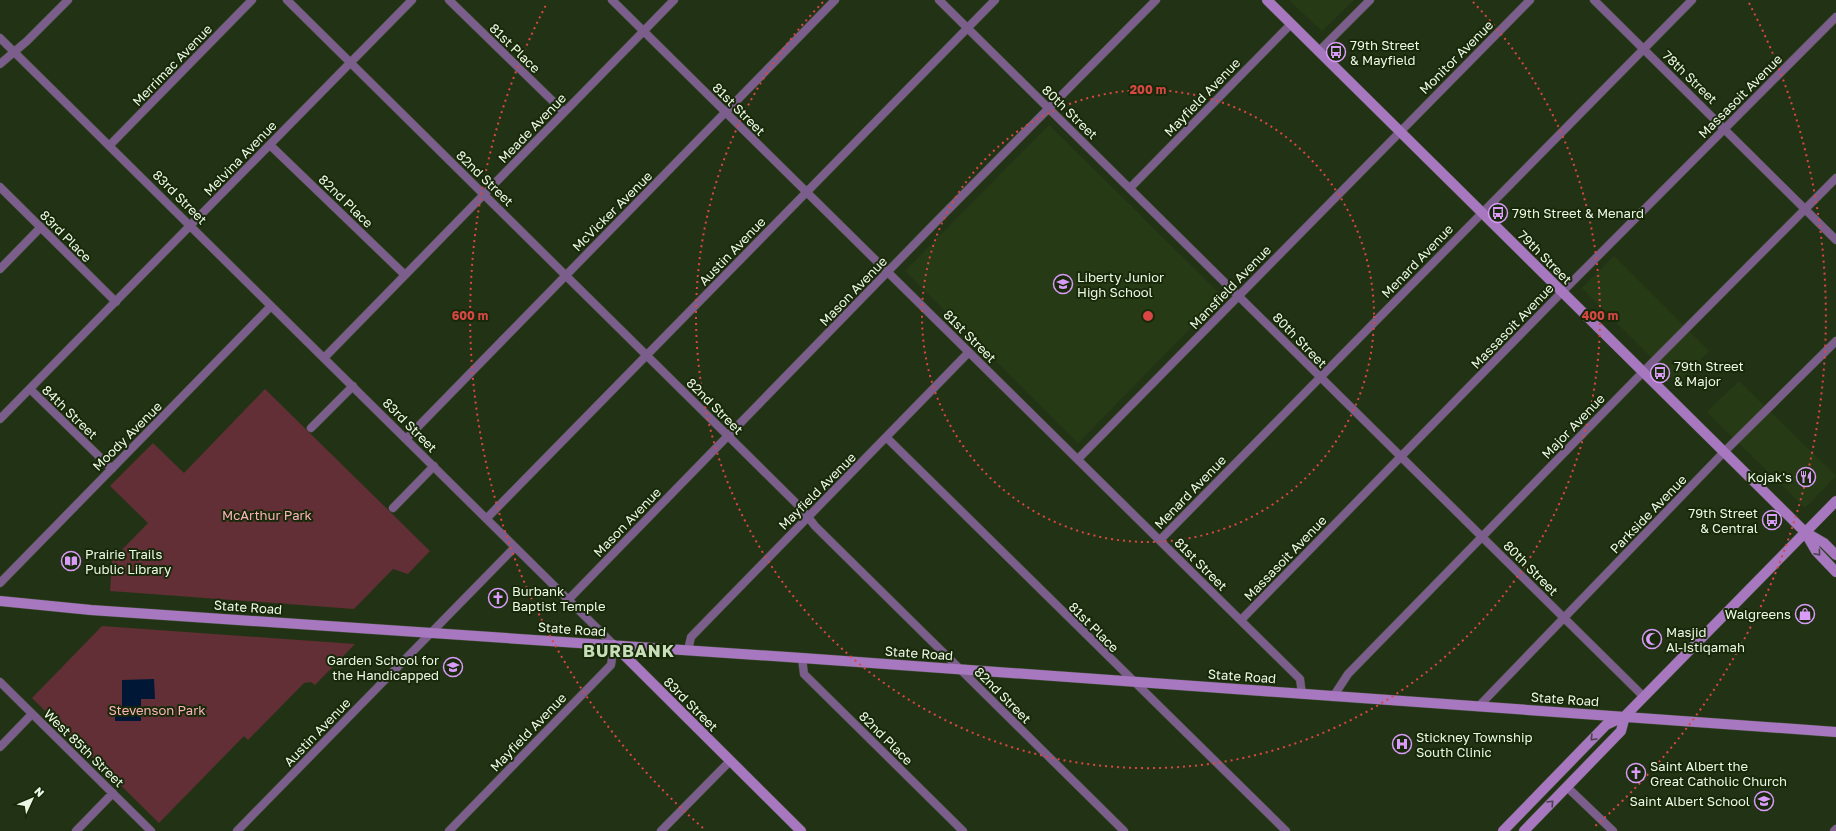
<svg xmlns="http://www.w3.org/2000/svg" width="1836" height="831" font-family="'Golos Text',sans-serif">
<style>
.built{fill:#263b15}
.green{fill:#612f35}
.water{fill:#001836}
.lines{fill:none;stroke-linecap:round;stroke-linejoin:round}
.street-casing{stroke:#3e4f32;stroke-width:9}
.secondary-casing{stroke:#3e4f32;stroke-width:11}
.street{stroke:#7b5e8b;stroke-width:8}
.secondary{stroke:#a777c0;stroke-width:10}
.oneway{stroke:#4a444a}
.ring{fill:none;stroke:#d94744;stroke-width:2;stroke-dasharray:2 4}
.labels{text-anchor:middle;stroke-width:4;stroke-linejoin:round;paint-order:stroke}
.poi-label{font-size:13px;fill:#ecf8e5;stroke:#18290a;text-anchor:start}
.street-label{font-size:13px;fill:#ecf8e5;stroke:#18290a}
.park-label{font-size:13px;fill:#fbb2b8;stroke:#18290a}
.district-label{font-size:17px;font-weight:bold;letter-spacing:1px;fill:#c7deb8;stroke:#18290a}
.centre{fill:#d94744;stroke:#18290a;stroke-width:2}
.ring-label{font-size:12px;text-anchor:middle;font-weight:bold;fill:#d94744;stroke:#18290a;stroke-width:4;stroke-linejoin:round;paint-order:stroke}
</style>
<rect width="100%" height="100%" fill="#223315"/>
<path class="built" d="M 1289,0 L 1354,0 L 1322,31 Z
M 1049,125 L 1222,296 L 1078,443 L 905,271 Z
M 1614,256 L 1709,351 L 1677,383 L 1582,288 Z
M 1739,381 L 1836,476 L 1805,508 L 1707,412 Z"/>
<path class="green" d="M 265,389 L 430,551 L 408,574 L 393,569 L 354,609 L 110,591 L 112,560 L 148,523 L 110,486 L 153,443 L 184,473 Z
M 102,626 L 355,644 L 315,685 L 311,682 L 304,683 L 248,740 L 244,736 L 159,823 L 32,698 Z"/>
<path class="water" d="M 154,679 L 155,699 L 141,699 L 141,721 L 115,721 L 115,710 L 122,707 L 122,680 Z"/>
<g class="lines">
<defs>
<path id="street" d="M 287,0 L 802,509 L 815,526 L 1124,831
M 449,0 L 564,112
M 612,0 L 1300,679 L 1302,694
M 939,0 L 1644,697
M 1594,0 L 1836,240
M 0,38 L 614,645 L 611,665 L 449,831
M 1319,51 L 1370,0
M 0,64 L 27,41 L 68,0
M 270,145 L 405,275
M 109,146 L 252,0
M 0,187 L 116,302
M 1130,188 L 1291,24
M 0,269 L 41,227
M 324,358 L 674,0
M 30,389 L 112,469
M 0,419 L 412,0
M 311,428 L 353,386
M 887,438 L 1286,831
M 406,439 L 835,0
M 1078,459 L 1530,0
M 393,508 L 434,466
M 487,518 L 995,0
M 1160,540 L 1692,0
M 0,583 L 271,306
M 569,599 L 936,222 L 1156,0
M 1241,620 L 1562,292 L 1836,17
M 688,650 L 691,637 L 969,352
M 802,658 L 804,674 L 963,831
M 0,682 L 151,831
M 1333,697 L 1348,674 L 1643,372 L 1836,178
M 1478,707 L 1724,452 L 1836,341
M 0,747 L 32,714
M 1567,787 L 1613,831
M 76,831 L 113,793
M 237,831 L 515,547
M 661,831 L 730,761
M 1834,831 L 1836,829"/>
<path id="secondary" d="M 1267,0 L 1805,532 L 1824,543 L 1836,555
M 1805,532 L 1816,551 L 1836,572
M 0,601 L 91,610 L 802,658 L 1836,732
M 614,645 L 801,831
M 1503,831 L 1606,725 L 1625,716 L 1836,501
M 1524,831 L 1621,731 L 1625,716"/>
</defs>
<use href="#street" class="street-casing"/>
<use href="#secondary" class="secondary-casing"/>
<use href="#street" class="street"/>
<use href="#secondary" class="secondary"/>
</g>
<defs><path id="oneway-chevron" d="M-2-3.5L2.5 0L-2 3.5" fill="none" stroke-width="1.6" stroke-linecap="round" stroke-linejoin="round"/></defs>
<g class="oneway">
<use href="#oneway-chevron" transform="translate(1818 553) rotate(49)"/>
<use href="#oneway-chevron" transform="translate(1593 738) rotate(134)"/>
<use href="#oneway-chevron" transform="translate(1551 803) rotate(-46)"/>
</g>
<g class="ring">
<circle cx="1148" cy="316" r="226"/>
<path d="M1473 2A452 452 0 1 1 823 2"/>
<path d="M703 828A678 678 0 0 1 547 3M1749 3A678 678 0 0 1 1593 828"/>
</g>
<defs>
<symbol id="bus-ring" viewBox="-11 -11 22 22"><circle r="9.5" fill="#18290a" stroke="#d89bf8" stroke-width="1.5"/><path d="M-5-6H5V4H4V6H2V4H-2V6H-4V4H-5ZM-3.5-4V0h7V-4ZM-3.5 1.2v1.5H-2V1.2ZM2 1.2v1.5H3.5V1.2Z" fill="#d89bf8"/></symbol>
<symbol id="school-ring" viewBox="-11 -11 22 22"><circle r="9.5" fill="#18290a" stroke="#d89bf8" stroke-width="1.5"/><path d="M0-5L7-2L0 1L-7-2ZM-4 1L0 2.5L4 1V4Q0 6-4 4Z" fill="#d89bf8"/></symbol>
<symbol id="restaurant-ring" viewBox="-11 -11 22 22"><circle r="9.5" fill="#18290a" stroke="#d89bf8" stroke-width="1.5"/><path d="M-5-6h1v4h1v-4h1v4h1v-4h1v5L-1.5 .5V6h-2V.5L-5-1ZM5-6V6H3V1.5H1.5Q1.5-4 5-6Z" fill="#d89bf8"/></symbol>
<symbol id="library-ring" viewBox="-11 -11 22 22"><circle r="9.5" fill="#18290a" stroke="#d89bf8" stroke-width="1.5"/><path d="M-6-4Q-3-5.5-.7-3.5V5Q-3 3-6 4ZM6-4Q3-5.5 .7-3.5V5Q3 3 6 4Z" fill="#d89bf8"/></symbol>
<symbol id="church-ring" viewBox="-11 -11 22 22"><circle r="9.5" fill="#18290a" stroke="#d89bf8" stroke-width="1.5"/><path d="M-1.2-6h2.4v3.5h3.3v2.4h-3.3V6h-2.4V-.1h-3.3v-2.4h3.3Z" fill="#d89bf8"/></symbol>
<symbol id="shop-ring" viewBox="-11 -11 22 22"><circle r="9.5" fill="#18290a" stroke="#d89bf8" stroke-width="1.5"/><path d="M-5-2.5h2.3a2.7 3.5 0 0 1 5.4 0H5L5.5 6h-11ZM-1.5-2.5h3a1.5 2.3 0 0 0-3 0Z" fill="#d89bf8"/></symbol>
<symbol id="mosque-ring" viewBox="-11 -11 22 22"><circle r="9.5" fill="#18290a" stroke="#d89bf8" stroke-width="1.5"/><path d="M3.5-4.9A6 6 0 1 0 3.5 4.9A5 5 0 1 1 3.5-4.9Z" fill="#d89bf8"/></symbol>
<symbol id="hospital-ring" viewBox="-11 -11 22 22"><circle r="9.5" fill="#18290a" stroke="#d89bf8" stroke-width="1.5"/><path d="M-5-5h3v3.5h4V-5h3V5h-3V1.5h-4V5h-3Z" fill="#d89bf8"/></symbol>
</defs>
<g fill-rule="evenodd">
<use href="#bus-ring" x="1325" y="41" width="22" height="22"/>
<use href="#bus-ring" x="1487" y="202" width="22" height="22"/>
<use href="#school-ring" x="1052" y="273" width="22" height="22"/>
<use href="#bus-ring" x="1649" y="362" width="22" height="22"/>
<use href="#restaurant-ring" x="1795" y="466" width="22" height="22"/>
<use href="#bus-ring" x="1761" y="509" width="22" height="22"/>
<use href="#library-ring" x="60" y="550" width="22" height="22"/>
<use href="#church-ring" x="487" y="587" width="22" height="22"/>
<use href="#shop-ring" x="1794" y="603" width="22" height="22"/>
<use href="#mosque-ring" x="1641" y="628" width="22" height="22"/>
<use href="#school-ring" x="442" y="656" width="22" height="22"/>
<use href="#hospital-ring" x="1391" y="733" width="22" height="22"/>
<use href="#church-ring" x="1625" y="762" width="22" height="22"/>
<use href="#school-ring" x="1753" y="790" width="22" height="22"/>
</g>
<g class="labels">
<g class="poi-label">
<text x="1350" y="50">79th Street<tspan x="1350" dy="15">&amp; Mayfield</tspan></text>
<text x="1512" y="218">79th Street &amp; Menard</text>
<text x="1077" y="282">Liberty Junior<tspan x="1077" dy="15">High School</tspan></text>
<text x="1674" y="371">79th Street<tspan x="1674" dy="15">&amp; Major</tspan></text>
<text x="1792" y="482" text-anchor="end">Kojak's</text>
<text x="1758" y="518" text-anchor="end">79th Street<tspan x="1758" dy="15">&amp; Central</tspan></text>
<text x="85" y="559">Prairie Trails<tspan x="85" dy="15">Public Library</tspan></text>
<text x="512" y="596">Burbank<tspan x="512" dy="15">Baptist Temple</tspan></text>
<text x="1791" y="619" text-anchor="end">Walgreens</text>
<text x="1666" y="637">Masjid<tspan x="1666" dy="15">Al-Istiqamah</tspan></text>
<text x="439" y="665" text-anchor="end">Garden School for<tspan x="439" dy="15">the Handicapped</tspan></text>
<text x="1416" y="742">Stickney Township<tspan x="1416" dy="15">South Clinic</tspan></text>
<text x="1650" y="771">Saint Albert the<tspan x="1650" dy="15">Great Catholic Church</tspan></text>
<text x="1750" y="806" text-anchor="end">Saint Albert School</text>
</g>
<g class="street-label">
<text transform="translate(515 48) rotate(44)" y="5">81st Place</text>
<text transform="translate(1456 57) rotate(-45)" y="5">Monitor Avenue</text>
<text transform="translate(172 65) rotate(-46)" y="5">Merrimac Avenue</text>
<text transform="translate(1690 77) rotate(44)" y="5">78th Street</text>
<text transform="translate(1740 96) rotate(-45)" y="5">Massasoit Avenue</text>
<text transform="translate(1202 97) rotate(-46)" y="5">Mayfield Avenue</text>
<text transform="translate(739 109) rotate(45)" y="5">81st Street</text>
<text transform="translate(1070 112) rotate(44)" y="5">80th Street</text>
<text transform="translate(532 128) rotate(-46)" y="5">Meade Avenue</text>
<text transform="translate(240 158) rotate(-46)" y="5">Melvina Avenue</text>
<text transform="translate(485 178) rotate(44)" y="5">82nd Street</text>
<text transform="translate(180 197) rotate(45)" y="5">83rd Street</text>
<text transform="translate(346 201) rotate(44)" y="5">82nd Place</text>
<text transform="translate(612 211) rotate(-45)" y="5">McVicker Avenue</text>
<text transform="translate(66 236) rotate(45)" y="5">83rd Place</text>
<text transform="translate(732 251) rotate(-46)" y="5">Austin Avenue</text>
<text transform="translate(1545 257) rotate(45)" y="5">79th Street</text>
<text transform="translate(1417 261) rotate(-46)" y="5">Menard Avenue</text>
<text transform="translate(1230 287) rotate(-46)" y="5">Mansfield Avenue</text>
<text transform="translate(853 291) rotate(-46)" y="5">Mason Avenue</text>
<text transform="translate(1512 326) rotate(-46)" y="5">Massasoit Avenue</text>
<text transform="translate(970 336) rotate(45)" y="5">81st Street</text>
<text transform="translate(1300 340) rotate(46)" y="5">80th Street</text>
<text transform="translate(715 406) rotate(45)" y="5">82nd Street</text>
<text transform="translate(70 412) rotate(44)" y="5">84th Street</text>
<text transform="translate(410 425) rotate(45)" y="5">83rd Street</text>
<text transform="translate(1573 426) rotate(-46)" y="5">Major Avenue</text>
<text transform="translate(127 436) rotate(-45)" y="5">Moody Avenue</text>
<text transform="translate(817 491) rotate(-45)" y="5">Mayfield Avenue</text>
<text transform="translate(1190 492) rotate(-46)" y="5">Menard Avenue</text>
<text transform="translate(1648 514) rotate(-46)" y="5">Parkside Avenue</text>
<text transform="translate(627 522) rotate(-46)" y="5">Mason Avenue</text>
<text transform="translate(1285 558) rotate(-46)" y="5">Massasoit Avenue</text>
<text transform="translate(1201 564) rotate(45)" y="5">81st Street</text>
<text transform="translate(1531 568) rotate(45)" y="5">80th Street</text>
<text transform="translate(248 607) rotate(4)" y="5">State Road</text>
<text transform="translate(1094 627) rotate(45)" y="5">81st Place</text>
<text transform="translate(572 629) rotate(4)" y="5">State Road</text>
<text transform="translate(919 653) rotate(4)" y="5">State Road</text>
<text transform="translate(1242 676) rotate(4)" y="5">State Road</text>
<text transform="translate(1003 695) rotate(45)" y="5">82nd Street</text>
<text transform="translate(1565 699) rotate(4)" y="5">State Road</text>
<text transform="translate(691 704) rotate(45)" y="5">83rd Street</text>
<text transform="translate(317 732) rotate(-46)" y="5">Austin Avenue</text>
<text transform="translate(528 732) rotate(-46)" y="5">Mayfield Avenue</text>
<text transform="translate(886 738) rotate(45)" y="5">82nd Place</text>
<text transform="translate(84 748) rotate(44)" y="5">West 85th Street</text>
</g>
<g class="park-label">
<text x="267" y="520">McArthur Park</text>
<text x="157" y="715">Stevenson Park</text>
</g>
<g class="district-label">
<text x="629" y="657">BURBANK</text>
</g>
</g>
<circle cx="1148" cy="316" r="6" class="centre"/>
<g class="ring-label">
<text x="1148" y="94">200 m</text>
<text x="1600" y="320">400 m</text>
<text x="470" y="320">600 m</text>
</g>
<g transform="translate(32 799) rotate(46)" stroke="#18290a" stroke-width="3" paint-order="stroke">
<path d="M0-3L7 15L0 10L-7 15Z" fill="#ecf8e5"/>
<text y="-6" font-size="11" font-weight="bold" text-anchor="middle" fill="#ecf8e5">N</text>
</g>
</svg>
